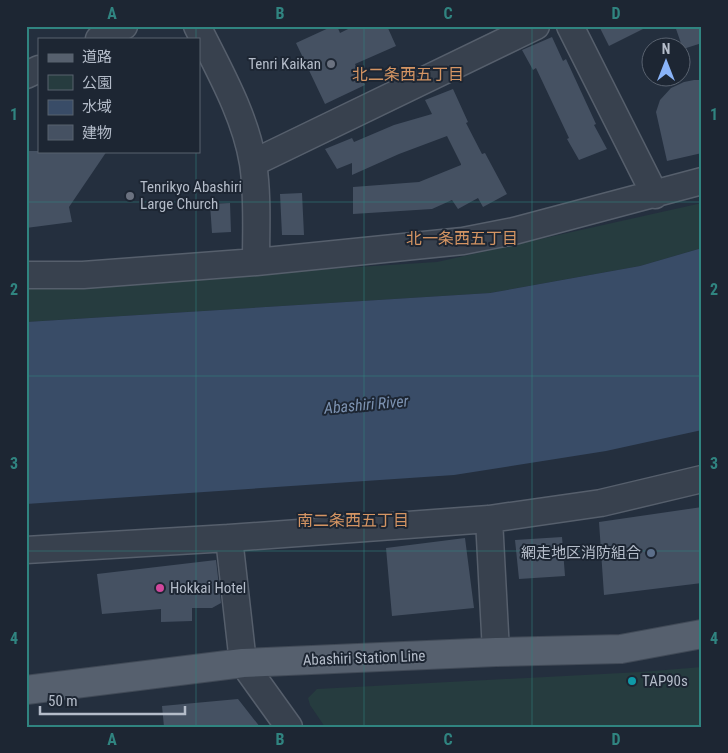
<svg xmlns="http://www.w3.org/2000/svg" width="728" height="753" font-family="'Roboto Condensed','Noto Sans JP',sans-serif">
<style>
.green{fill:#263c3f}
.water{fill:#394c67}
.building{fill:#455162}
.lines{fill:none;stroke-linecap:round;stroke-linejoin:round}
.minor-casing{stroke:#565f6c;stroke-width:29}
.major-casing{stroke:#414a57;stroke-width:30}
.minor{stroke:#38414e;stroke-width:26}
.major{stroke:#56606e;stroke-width:28}
.grid{fill:none;stroke:#308480;stroke-width:1;stroke-opacity:0.55}
.worship-dot{fill:#6b7280;stroke:#1d2633;stroke-width:2}
.service-dot{fill:#5c6f8a;stroke:#1d2633;stroke-width:2}
.hotel-dot{fill:#d1479c;stroke:#1d2633;stroke-width:2}
.culture-dot{fill:#0f9aa8;stroke:#1d2633;stroke-width:2}
.labels{text-anchor:middle;stroke-width:4;stroke-linejoin:round;paint-order:stroke}
.poi-label{font-size:15px;fill:#b4bcc9;stroke:#1d2633;text-anchor:start}
.street-label{font-size:15px;fill:#b4bcc9;stroke:#1d2633}
.neighbourhood-label{font-size:16px;fill:#d59563;stroke:#1d2633}
.water-label{font-size:16px;font-style:italic;fill:#7c92b1;stroke:#1d2633}
.neatline{fill:none;stroke:#308480;stroke-width:2}
.grid-label{font-size:16px;text-anchor:middle;font-weight:bold;fill:#308480}
</style>
<rect width="100%" height="100%" fill="#242f3e"/>
<path class="green" d="M 702,203 L 702,248 L 640,266 L 490,293 L 26,322 L 26,288 L 437,262 Z
M 702,667 L 702,727 L 325,727 L 310,705 L 308,698 L 317,689 L 641,672 Z"/>
<path class="water" d="M 702,248 L 702,430 L 606,451 L 454,475 L 26,504 L 26,322 L 490,293 L 640,266 Z"/>
<path class="building" d="M 333,26 L 337,26 L 340,33 L 354,26 L 387,26 L 396,46 L 355,64 L 365,85 L 325,104 L 296,43 Z
M 599,26 L 649,26 L 609,46 Z
M 675,26 L 702,26 L 702,43 L 683,49 Z
M 552,37 L 563,61 L 566,59 L 596,124 L 594,125 L 607,149 L 579,160 L 567,139 L 569,138 L 536,68 L 533,70 L 522,50 Z
M 694,80 L 702,80 L 702,153 L 667,161 L 656,112 L 660,100 L 671,88 L 684,82 Z
M 453,89 L 468,122 L 466,123 L 482,154 L 485,153 L 507,194 L 483,207 L 478,198 L 458,209 L 452,200 L 432,209 L 353,214 L 353,187 L 419,182 L 461,165 L 461,164 L 447,136 L 399,154 L 352,175 L 352,163 L 337,169 L 325,149 L 352,138 L 354,142 L 394,125 L 432,114 L 425,100 Z
M 26,151 L 107,151 L 69,207 L 72,222 L 26,228 Z
M 302,193 L 304,235 L 282,235 L 280,194 Z
M 230,203 L 231,232 L 212,233 L 210,204 Z
M 702,507 L 702,583 L 604,595 L 599,522 Z
M 562,537 L 565,576 L 519,579 L 515,540 Z
M 465,538 L 474,608 L 392,616 L 386,548 Z
M 216,560 L 221,603 L 212,608 L 192,608 L 192,621 L 161,622 L 161,609 L 102,614 L 97,574 Z
M 238,699 L 260,727 L 164,727 L 162,706 Z"/>
<g class="lines">
<defs>
<path id="minor" d="M 197,26 C 219,70 245,115 253,163 C 258,196 256,229 256,262
M 570,26 L 655,195
M 99,39 L 124,26
M 26,75 L 39,69
M 253,163 L 536,26
M 26,275 L 83,275 L 256,262 L 463,241 L 514,231 L 702,181
M 489,519 L 496,652
M 229,538 L 243,663 L 289,727
M 26,550 L 229,538 L 489,519 L 601,503 L 702,479"/>
<path id="major" d="M 26,690 L 243,663 L 496,652 L 621,649 L 702,634"/>
</defs>
<use href="#minor" class="minor-casing"/>
<use href="#major" class="major-casing"/>
<use href="#minor" class="minor"/>
<use href="#major" class="major"/>
</g>
<path class="grid" d="M 196,26 L 196,39M 364,26 L 364,727M 532,26 L 532,727M 196,151 L 196,727M 26,202 L 702,202M 26,376 L 702,376M 26,551 L 702,551"/>
<g class="worship-dot">
<circle cx="331" cy="64" r="5"/>
<circle cx="130" cy="196" r="5"/>
</g>
<circle class="service-dot" cx="651" cy="553" r="5"/>
<circle class="hotel-dot" cx="160" cy="588" r="5"/>
<circle class="culture-dot" cx="632" cy="681" r="5"/>
<g class="labels">
<g class="poi-label">
<text x="321" y="69" text-anchor="end">Tenri Kaikan</text>
<text x="140" y="192">Tenrikyo Abashiri<tspan x="140" dy="17">Large Church</tspan></text>
<text x="641" y="558" text-anchor="end">網走地区消防組合</text>
<text x="170" y="593">Hokkai Hotel</text>
<text x="642" y="686">TAP90s</text>
</g>
<g class="street-label">
<text transform="translate(364 658) rotate(-2)" y="5">Abashiri Station Line</text>
</g>
<g class="neighbourhood-label">
<text x="408" y="80">北二条西五丁目</text>
<text x="462" y="244">北一条西五丁目</text>
<text x="353" y="526">南二条西五丁目</text>
</g>
<g class="water-label">
<text transform="translate(366 404) rotate(-5)" y="6">Abashiri River</text>
</g>
</g>
<rect width="728" height="753" fill="none" stroke="#1d2633" stroke-width="55"/>
<rect x="38" y="38" width="162" height="115" fill="#1d2633" stroke="#59626f"/>
<rect x="48" y="54" width="25" height="8" fill="#56606e" stroke="#59626f"/>
<text x="82" y="62" font-size="15" fill="#b4bcc9">道路</text>
<rect x="48" y="75" width="25" height="15" fill="#263c3f" stroke="#59626f"/>
<text x="82" y="88" font-size="15" fill="#b4bcc9">公園</text>
<rect x="48" y="100" width="25" height="15" fill="#394c67" stroke="#59626f"/>
<text x="82" y="112" font-size="15" fill="#b4bcc9">水域</text>
<rect x="48" y="125" width="25" height="15" fill="#455162" stroke="#59626f"/>
<text x="82" y="138" font-size="15" fill="#b4bcc9">建物</text>
<g transform="translate(666 62)"><circle r="24" fill="#1d2633" stroke="#59626f"/>
<path d="M0-4L9 19L0 12L-9 19Z" fill="#8ab4f8"/>
<text y="-8" font-size="14" font-weight="bold" text-anchor="middle" fill="#b4bcc9">N</text>
</g>
<path d="M40 706v8h145v-8" fill="none" stroke="#b4bcc9" stroke-width="2.5"/>
<text x="48" y="706" font-size="15" fill="#b4bcc9" stroke="#1d2633" stroke-width="4" paint-order="stroke">50 m</text>
<rect x="28" y="28" width="672" height="698" class="neatline"/>
<g class="grid-label">
<text x="112" y="19">A</text>
<text x="280" y="19">B</text>
<text x="448" y="19">C</text>
<text x="616" y="19">D</text>
<text x="14" y="120">1</text>
<text x="714" y="120">1</text>
<text x="14" y="295">2</text>
<text x="714" y="295">2</text>
<text x="14" y="469">3</text>
<text x="714" y="469">3</text>
<text x="14" y="644">4</text>
<text x="714" y="644">4</text>
<text x="112" y="745">A</text>
<text x="280" y="745">B</text>
<text x="448" y="745">C</text>
<text x="616" y="745">D</text>
</g>
</svg>
